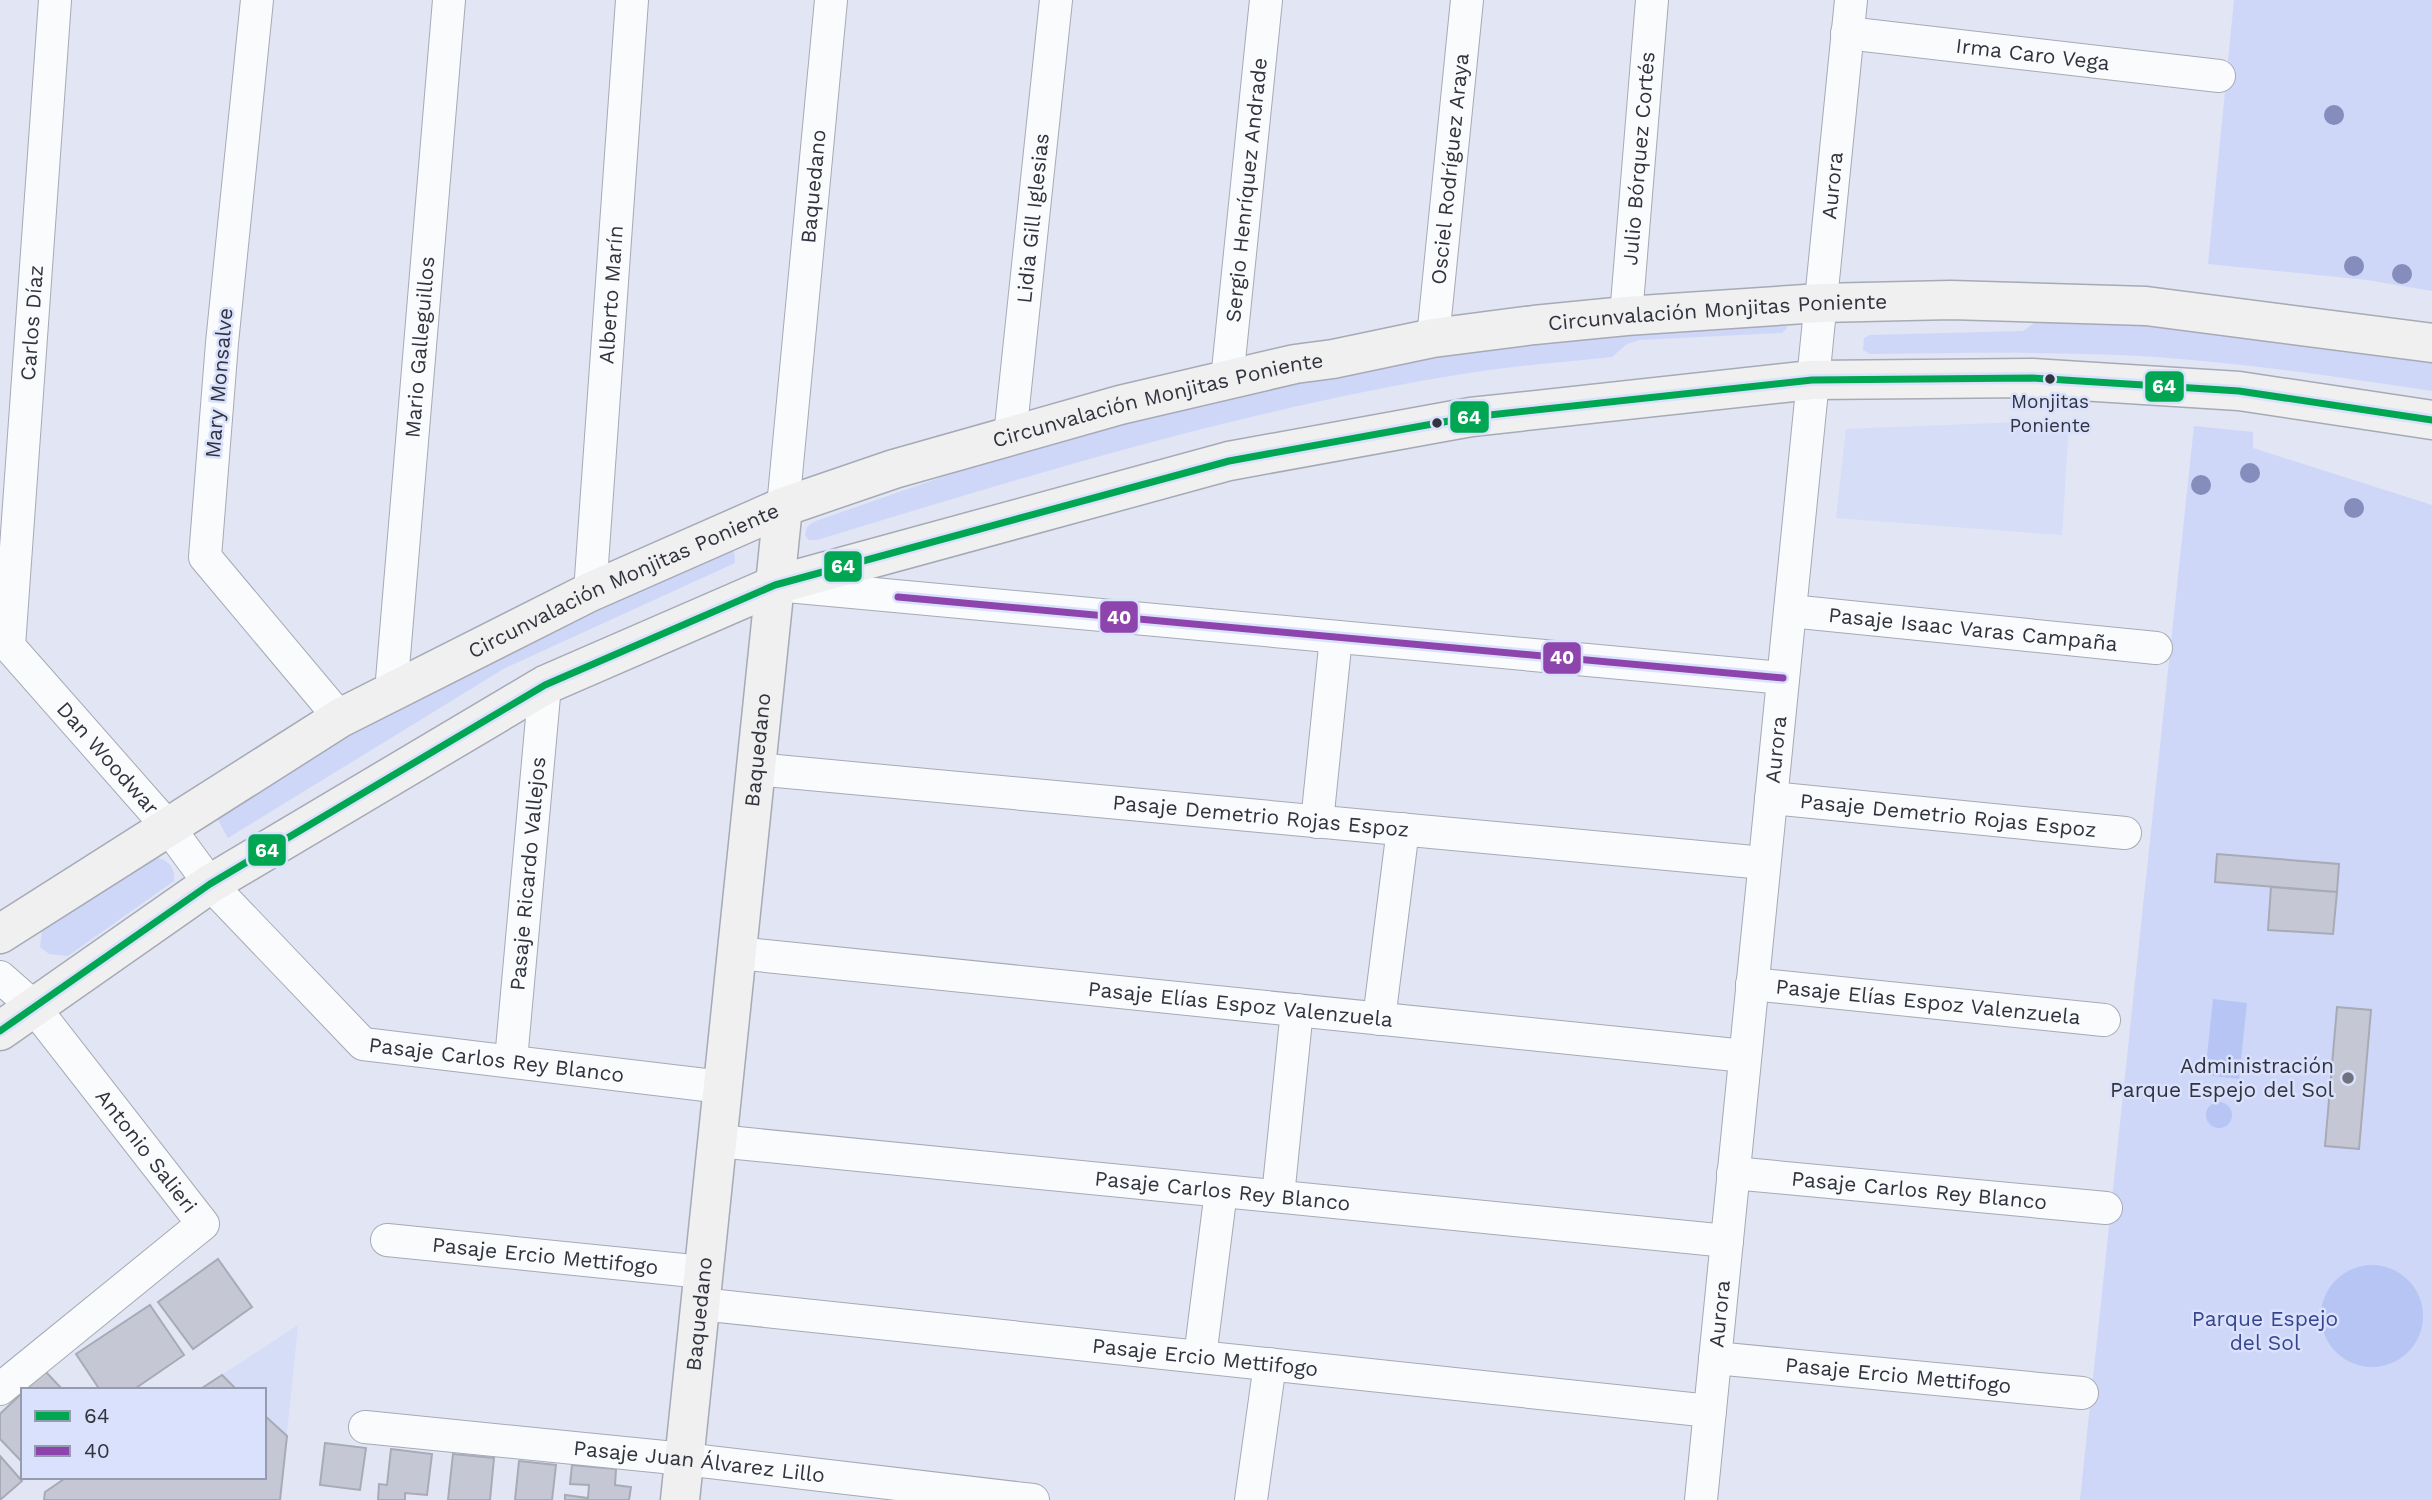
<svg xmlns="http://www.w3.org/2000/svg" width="2432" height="1500" font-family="'Work Sans',sans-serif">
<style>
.built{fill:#d5ddf7}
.green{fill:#ced7f7}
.water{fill:#b7c5f5}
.building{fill:#c5c8d4;stroke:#a7abb6;stroke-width:2}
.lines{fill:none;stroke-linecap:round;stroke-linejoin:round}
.street-casing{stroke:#a6aab5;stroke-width:34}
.secondary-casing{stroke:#a6aab5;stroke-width:41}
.street{stroke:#fafbfd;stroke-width:32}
.secondary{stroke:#f0f0f0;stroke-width:38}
.bus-1-casing{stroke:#d9e1fc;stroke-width:12}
.bus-2-casing{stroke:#d9e1fc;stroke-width:12}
.bus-1{stroke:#00a651;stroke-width:7}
.bus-2{stroke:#8e44ad;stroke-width:7}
.tree{fill:#848dbc}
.bus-dot{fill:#31343e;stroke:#d9e1fc;stroke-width:2.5}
.poi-dot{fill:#6f727e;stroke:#d9e1fc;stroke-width:2.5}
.labels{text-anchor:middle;stroke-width:5;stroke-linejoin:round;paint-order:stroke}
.bus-label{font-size:19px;fill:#31343e;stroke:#d9e1fc}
.street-label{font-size:21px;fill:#31343e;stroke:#d9e1fc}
.poi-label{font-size:21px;fill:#31343e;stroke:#d9e1fc;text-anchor:end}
.park-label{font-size:21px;fill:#37458e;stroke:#d9e1fc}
.line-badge{stroke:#d9e1fc;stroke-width:2.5}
.badge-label{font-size:19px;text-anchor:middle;font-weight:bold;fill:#fff}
</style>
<rect width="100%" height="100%" fill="#e1e5f4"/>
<path class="built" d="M 2069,420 L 2062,535 L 1836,518 L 1846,429 Z
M 298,1325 L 280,1500 L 44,1500 L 45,1492 L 67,1477 L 264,1477 L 264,1390 L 199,1390 Z"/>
<path class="green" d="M 2234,0 L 2432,0 L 2432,291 L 2367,280 L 2208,264 Z
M 2042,317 L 2167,324 L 2432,356 L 2432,391 C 2341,377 2249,364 2157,357 C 2062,351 1966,353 1870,354 L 1863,350 L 1864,338 L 1870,335 L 2023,331 Z
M 1785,322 L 1787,328 L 1782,333 L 1639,340 L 1627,344 L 1612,357 C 1566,362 1520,365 1475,372 C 1251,407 1033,474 817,540 L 809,540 L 805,535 L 807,527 L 813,522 L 948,475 L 957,471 L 962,460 L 1475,341 Z
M 2194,426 L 2253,432 L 2253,448 L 2432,505 L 2432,1500 L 2080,1500 Z
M 733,533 L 735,563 L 505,668 L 228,838 L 213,811 L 309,753 Z
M 151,857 C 166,858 176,866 174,881 L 68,956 L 49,954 L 40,947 L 42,930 Z"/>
<path class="water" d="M 2213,999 L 2247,1003 L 2239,1079 L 2205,1075 Z
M2206 1115a13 13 0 1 1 26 0a13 13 0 1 1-26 0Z
M2321 1316a51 51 0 1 1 102 0a51 51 0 1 1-102 0Z"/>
<path class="building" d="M 2217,854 L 2339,864 L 2337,892 L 2215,882 Z
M 2271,887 L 2337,892 L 2333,934 L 2268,930 Z
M 2337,1007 L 2371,1010 L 2359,1149 L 2325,1146 Z
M 218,1259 L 252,1307 L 193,1349 L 158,1302 Z
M 150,1305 L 184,1355 L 133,1390 L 100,1390 L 76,1354 Z
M 45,1371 L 63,1390 L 25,1390 Z
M 222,1375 L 237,1390 L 199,1390 Z
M 23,1392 L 23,1463 L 0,1439 L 0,1414 Z
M 264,1415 L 287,1436 L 280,1500 L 44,1500 L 45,1492 L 67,1477 L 264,1477 Z
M 325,1443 L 366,1448 L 360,1490 L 320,1485 Z
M 391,1449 L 432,1454 L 427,1495 L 405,1493 L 405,1500 L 378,1500 L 379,1484 L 387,1485 Z
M 453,1454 L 494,1458 L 490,1500 L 448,1500 Z
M 0,1456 L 22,1481 L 0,1500 Z
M 519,1461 L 556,1465 L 552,1500 L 515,1500 Z
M 572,1465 L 616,1469 L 615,1485 L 631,1487 L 629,1500 L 565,1500 L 565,1495 L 588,1498 L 589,1485 L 570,1484 Z"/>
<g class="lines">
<defs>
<g id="street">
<path d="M 257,0 L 222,343 L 205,557 L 340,718"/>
<path id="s1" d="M 1847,33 L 2219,76"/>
<path id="s2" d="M 1626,316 L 1652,0"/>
<path id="s3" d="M 1433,338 L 1467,0"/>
<path id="s4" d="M 1227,380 L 1266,0"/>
<path id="s5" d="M 1010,436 L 1056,0"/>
<path id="s6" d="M 783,507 L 831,0"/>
<path d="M 787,586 L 1783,678"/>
<path id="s7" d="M 590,592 L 632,0"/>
<path id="s8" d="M 1790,611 L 2156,648"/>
<path id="s9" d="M 0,636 L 169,828 L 210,884 L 363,1044 L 722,1087"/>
<path id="s10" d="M 9,646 L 55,0"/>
<path id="s11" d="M 391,692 L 449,0"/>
<path id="s12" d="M 755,769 L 1764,863"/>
<path id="s13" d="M 1771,798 L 2125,833"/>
<path d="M 1317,822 L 1336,637"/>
<path id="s14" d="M 737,953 L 1745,1056"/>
<path id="s15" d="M 0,977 L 33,1006 L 203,1224 L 0,1389"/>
<path id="s16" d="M 1752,984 L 2104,1020"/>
<path d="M 1379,1019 L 1403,829"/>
<path id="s17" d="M 511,1060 L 545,685"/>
<path id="s18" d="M 717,1141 L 1727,1241"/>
<path id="s19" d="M 1733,1173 L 2106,1208"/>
<path d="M 1278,1196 L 1297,1010"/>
<path id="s20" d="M 387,1240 L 703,1272"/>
<path id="s21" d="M 700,1304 L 1710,1411"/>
<path d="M 1200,1357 L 1221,1191"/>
<path id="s22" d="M 1715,1358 L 2082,1393"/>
<path id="s23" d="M 365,1427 L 684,1459 L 1033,1500"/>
<path d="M 1251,1500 L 1270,1364"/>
<path id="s24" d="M 1701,1500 L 1851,0"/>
</g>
<g id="secondary">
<path id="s25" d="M 0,934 L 340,718 L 590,592 L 783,507 L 894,469 L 1120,405 L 1295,364 L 1333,359 L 1433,338 L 1534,325 L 1626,316 L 1820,303 L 1951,300 L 2146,306 L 2432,343"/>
<path d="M 0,1031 L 210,884 L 545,685 L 775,585 L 1229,461 L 1471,417 L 1812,380 L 2032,378 L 2239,391 L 2432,420"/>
<path id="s26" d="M 680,1500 L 783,507"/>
</g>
</defs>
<use href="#street" class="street-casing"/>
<use href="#secondary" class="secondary-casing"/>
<use href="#street" class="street"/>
<use href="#secondary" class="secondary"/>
<defs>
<path id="bus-1" d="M 0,1031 L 210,884 L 545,685 L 775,585 L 1229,461 L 1471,417 L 1812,380 L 2032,378 L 2239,391 L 2432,420"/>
<path id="bus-2" d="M 898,597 L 1783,678"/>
</defs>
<use href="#bus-1" class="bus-1-casing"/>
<use href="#bus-2" class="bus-2-casing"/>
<use href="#bus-1" class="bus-1"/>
<use href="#bus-2" class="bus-2"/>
</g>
<g class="tree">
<circle cx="2334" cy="115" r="10"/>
<circle cx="2354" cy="266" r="10"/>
<circle cx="2402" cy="274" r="10"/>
<circle cx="2250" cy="473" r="10"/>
<circle cx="2201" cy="485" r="10"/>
<circle cx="2354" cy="508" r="10"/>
</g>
<g class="bus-dot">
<circle cx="2050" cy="379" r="6"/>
<circle cx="1437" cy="423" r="6"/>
</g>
<circle class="poi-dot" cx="2348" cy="1078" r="7"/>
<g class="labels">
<g class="bus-label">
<text x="2050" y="408">Monjitas<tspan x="2050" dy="24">Poniente</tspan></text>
</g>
<g class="street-label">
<text dy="7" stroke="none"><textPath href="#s1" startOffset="187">Irma Caro Vega</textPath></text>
<text dy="7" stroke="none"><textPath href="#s2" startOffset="158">Julio Bórquez Cortés</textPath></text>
<text dy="7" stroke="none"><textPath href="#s3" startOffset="170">Osciel Rodríguez Araya</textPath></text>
<text dy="7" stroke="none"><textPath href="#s6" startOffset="322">Baquedano</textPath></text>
<text dy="7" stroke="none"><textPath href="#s24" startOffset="1321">Aurora</textPath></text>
<text dy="7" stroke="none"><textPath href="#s4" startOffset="191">Sergio Henríquez Andrade</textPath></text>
<text dy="7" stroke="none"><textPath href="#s5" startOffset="219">Lidia Gill Iglesias</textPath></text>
<text dy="7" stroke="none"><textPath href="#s7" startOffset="298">Alberto Marín</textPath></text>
<text dy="7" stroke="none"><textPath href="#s25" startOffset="1852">Circunvalación Monjitas Poniente</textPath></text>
<text dy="7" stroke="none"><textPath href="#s10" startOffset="324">Carlos Díaz</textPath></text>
<text dy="7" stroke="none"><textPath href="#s11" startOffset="346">Mario Galleguillos</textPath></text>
<text transform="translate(219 383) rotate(-85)" y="7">Mary Monsalve</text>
<text dy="7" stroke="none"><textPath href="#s25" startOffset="1284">Circunvalación Monjitas Poniente</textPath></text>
<text dy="7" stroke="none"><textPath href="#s25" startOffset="718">Circunvalación Monjitas Poniente</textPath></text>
<text dy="7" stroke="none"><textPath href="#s8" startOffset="184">Pasaje Isaac Varas Campaña</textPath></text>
<text dy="7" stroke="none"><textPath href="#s26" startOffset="754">Baquedano</textPath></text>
<text dy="7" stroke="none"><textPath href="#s24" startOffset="754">Aurora</textPath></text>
<text dy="7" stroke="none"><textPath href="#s9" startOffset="163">Dan Woodwar</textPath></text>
<text dy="7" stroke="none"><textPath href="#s13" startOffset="178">Pasaje Demetrio Rojas Espoz</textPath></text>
<text dy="7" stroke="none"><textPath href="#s12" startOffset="508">Pasaje Demetrio Rojas Espoz</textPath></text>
<text dy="7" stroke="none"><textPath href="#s17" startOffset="187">Pasaje Ricardo Vallejos</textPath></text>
<text dy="7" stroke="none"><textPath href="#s16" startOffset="177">Pasaje Elías Espoz Valenzuela</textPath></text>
<text dy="7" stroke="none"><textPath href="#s14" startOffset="506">Pasaje Elías Espoz Valenzuela</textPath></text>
<text dy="7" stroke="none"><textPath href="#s9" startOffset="681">Pasaje Carlos Rey Blanco</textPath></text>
<text dy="7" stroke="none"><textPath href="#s15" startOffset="228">Antonio Salieri</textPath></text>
<text dy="7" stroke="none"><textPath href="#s18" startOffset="508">Pasaje Carlos Rey Blanco</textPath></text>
<text dy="7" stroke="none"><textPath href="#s19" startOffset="187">Pasaje Carlos Rey Blanco</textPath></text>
<text dy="7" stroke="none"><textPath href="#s20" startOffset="159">Pasaje Ercio Mettifogo</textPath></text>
<text dy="7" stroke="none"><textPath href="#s26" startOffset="187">Baquedano</textPath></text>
<text dy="7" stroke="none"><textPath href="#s24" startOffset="187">Aurora</textPath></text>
<text dy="7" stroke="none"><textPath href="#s21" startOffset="508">Pasaje Ercio Mettifogo</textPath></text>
<text dy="7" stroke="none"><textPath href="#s22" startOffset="184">Pasaje Ercio Mettifogo</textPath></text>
<text dy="7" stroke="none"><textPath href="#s23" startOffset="336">Pasaje Juan Álvarez Lillo</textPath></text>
</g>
<g class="poi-label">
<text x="2334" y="1073">Administración<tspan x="2334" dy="24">Parque Espejo del Sol</tspan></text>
</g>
<g class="park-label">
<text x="2265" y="1326">Parque Espejo<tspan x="2265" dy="24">del Sol</tspan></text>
</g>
</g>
<g class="line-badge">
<rect x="2144" y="370" width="41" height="33" rx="7" fill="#00a651"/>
<rect x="1449" y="400" width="41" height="34" rx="7" fill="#00a651"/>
<rect x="823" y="550" width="40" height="33" rx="7" fill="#00a651"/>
<rect x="1099" y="600" width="40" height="34" rx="7" fill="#8e44ad"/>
<rect x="1542" y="641" width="40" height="34" rx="7" fill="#8e44ad"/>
<rect x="247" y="833" width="40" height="34" rx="7" fill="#00a651"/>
</g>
<g class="badge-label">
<text x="2164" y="393">64</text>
<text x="1469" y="424">64</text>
<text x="843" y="573">64</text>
<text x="1119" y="624">40</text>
<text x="1562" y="664">40</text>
<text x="267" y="857">64</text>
</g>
<rect x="21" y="1388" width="245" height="91" fill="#d9e1fc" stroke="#969cb0" stroke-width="2"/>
<rect x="35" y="1411" width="35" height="10" fill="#00a651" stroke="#969cb0" stroke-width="2"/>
<text x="84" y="1423" font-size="21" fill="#31343e">64</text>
<rect x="35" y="1446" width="35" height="10" fill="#8e44ad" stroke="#969cb0" stroke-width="2"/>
<text x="84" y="1458" font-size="21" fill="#31343e">40</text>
</svg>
